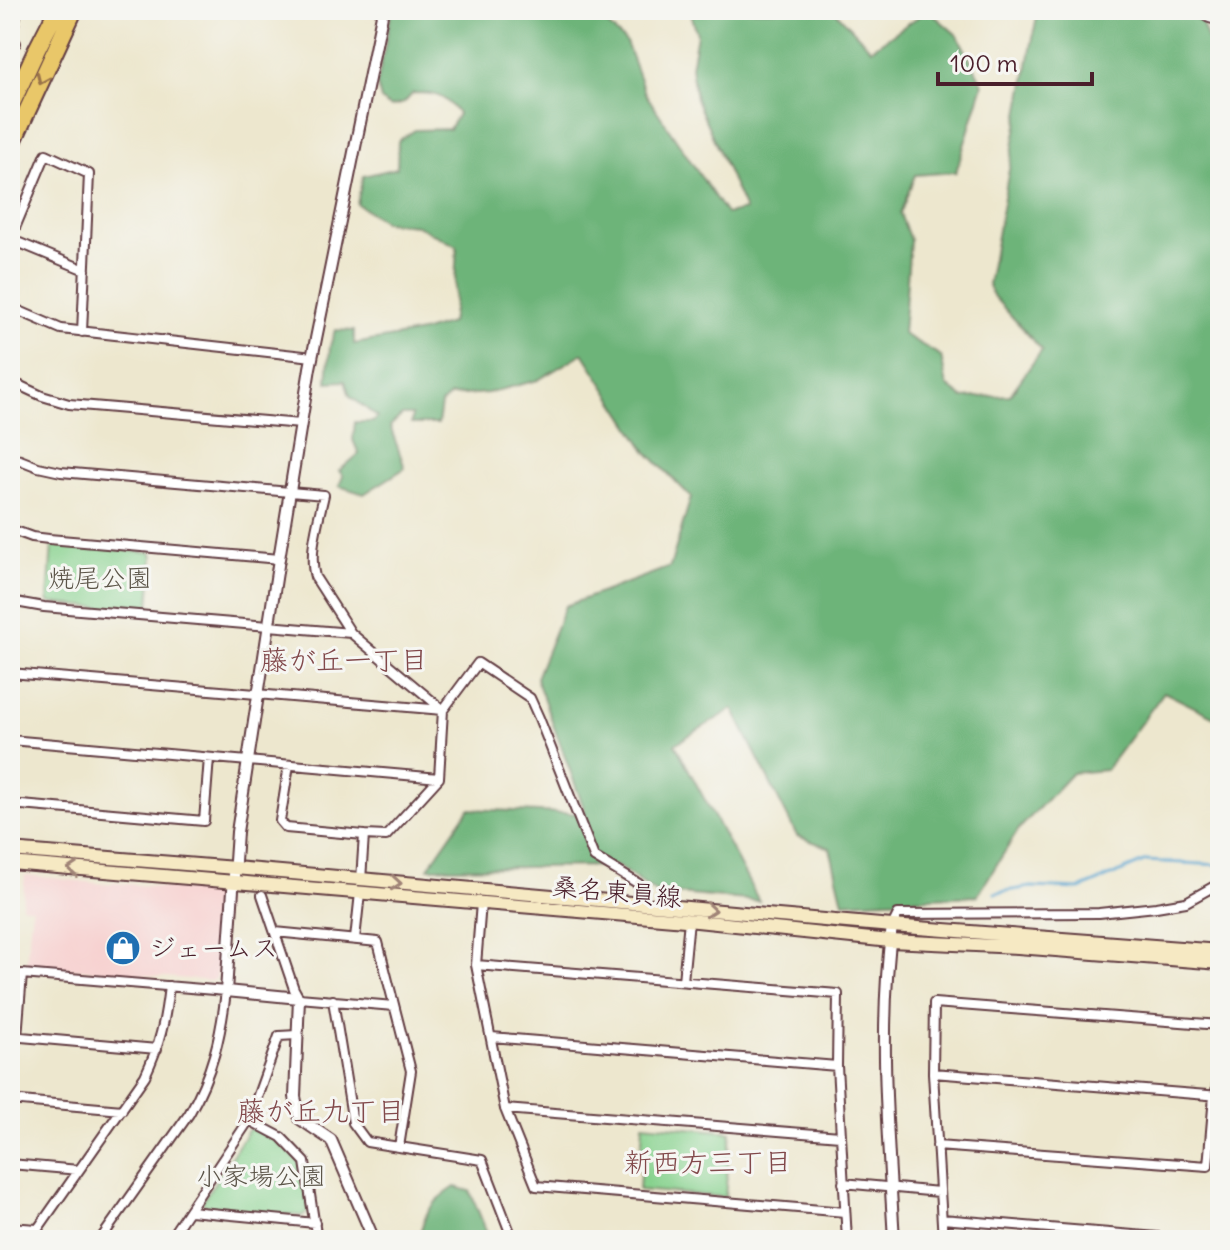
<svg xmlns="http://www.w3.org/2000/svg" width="1230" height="1250" font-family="Delius,'Klee One',sans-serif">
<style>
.built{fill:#f7d0cf}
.green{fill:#87d28e;stroke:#68785c;stroke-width:2}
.forest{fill:#6db479;stroke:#5c6a52;stroke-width:2}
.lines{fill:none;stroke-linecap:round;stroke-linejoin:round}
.stream{stroke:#55a3ce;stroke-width:3}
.minor-casing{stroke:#623d43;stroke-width:12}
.tertiary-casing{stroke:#623d43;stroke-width:14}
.secondary-casing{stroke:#623d43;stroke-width:16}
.motorway-casing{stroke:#623d43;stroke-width:20}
.minor{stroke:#fff;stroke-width:8}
.tertiary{stroke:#fff;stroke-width:10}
.secondary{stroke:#f6e9c3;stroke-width:12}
.motorway{stroke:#e9c769;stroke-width:16}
.oneway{stroke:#9a734a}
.oneway2{stroke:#a08477}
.labels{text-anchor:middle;stroke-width:6;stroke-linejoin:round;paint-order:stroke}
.park-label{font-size:26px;fill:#5c5549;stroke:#f6f6f2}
.street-label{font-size:26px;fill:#4a1f2b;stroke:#f6f6f2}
.poi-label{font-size:26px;fill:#4a1f2b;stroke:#f6f6f2;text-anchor:start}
.neighbourhood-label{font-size:28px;fill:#82494b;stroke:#f6f6f2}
</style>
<rect width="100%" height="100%" fill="#f6f6f2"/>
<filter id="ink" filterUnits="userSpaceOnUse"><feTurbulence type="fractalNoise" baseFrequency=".0125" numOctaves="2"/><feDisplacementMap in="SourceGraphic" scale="16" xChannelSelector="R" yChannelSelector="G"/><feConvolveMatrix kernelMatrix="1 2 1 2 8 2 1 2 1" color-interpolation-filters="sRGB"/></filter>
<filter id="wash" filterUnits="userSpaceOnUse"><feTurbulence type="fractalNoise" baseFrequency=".006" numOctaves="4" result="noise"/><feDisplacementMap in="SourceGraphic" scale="32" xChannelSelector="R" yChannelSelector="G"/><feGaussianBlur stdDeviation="1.8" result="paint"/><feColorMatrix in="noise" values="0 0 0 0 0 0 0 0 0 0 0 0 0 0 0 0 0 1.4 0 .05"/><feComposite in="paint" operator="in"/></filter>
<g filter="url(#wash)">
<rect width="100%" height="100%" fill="#ede7ce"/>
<path class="built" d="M 25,875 L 104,884 L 115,883 L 214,892 L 224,902 L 217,977 L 213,981 L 26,965 L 32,908 L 22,906 Z"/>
<path class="green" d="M 52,544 L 151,552 L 153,556 L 149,607 L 146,612 L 50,603 L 48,600 Z
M 1220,1102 L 1220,1202 L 1210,1201 L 1218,1104 Z
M 643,1124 L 731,1132 L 725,1197 L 639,1190 Z
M 253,1128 L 277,1141 L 300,1163 L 309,1211 L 302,1216 L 206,1206 L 202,1202 L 249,1129 Z"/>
<path class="forest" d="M 392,10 L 591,10 L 626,42 L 645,93 L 726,214 L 745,210 L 696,99 L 691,67 L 697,34 L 690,10 L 834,10 L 871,49 L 928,10 L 958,36 L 983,84 L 956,172 L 915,175 L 900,214 L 910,240 L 903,334 L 941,356 L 947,386 L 963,398 L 1010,395 L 1042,350 L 993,296 L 988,285 L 1038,10 L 1197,10 L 1210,46 L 1220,53 L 1220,720 L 1164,692 L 1106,770 L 1072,773 L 1019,829 L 977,896 L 843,902 L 830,848 L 797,836 L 733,709 L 675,744 L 759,901 L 655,892 L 617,866 L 428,868 L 469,809 L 586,814 L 536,678 L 565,606 L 670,567 L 691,497 L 647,452 L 583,353 L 538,380 L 488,393 L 450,396 L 441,404 L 438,424 L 411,424 L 412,415 L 402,415 L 390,426 L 405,468 L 364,494 L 339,486 L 343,476 L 339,471 L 359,454 L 353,440 L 355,422 L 373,422 L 377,417 L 350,396 L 345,381 L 327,382 L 330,346 L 335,330 L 354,331 L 354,344 L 421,332 L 451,323 L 454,303 L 457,246 L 416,225 L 385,222 L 357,204 L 363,176 L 397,168 L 398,141 L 415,130 L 449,129 L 458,114 C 445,95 436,93 413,93 L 404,103 L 390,107 L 381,100 L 377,85 Z
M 455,1187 L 470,1191 L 490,1240 L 418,1240 C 425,1212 430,1203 455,1187 Z"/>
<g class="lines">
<path class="stream" d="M 995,893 L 1031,887 L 1080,889 L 1146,861 L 1220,865"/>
</g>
</g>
<g filter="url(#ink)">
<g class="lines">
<defs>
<path id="minor" d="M 1202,10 C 1205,19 1212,19 1220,20
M 16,43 L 11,39 L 17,10
M 10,239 L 85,270
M 10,240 L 46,154 L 89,174 L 82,332
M 10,307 L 61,329 L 313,357
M 10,381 L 42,396 L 69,404 L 301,424
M 10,456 L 38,467 L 61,472 L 324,495 C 319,518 308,553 315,577 L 351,633 L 443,710 L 439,778 L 386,836 L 364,835 L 361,880
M 10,529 L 32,537 L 49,539 L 279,559
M 10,601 L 44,607 L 351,633
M 10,673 L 443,710 L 478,663 L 530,698 L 539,718 L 594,857 L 639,884 L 637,904
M 10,740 L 439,778
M 289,765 L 280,821 L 286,828 L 364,835
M 10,804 L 204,821 L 209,758
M 262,895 L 294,989 L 299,998 L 394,1006
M 481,903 L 476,965 L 505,1109 L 536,1186 L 845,1212
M 892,926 L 898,914 L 1099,913 L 1156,907 L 1186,902 L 1220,883
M 275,932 L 378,942 L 411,1071 L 399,1147
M 355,939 L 360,893
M 476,965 L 838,994 L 837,1066 L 847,1240
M 683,981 L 689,920
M 333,1000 L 353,1123 L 367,1142 L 482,1160 L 513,1240
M 10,1036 L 157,1049
M 17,1037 L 22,974 L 226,991 C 221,1037 212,1074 189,1114 L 100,1240
M 491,1037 L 837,1066
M 933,1073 L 1220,1096
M 1216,1096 L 1220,1041
M 10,1100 L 122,1110
M 505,1109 L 840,1136
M 249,1120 L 281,1137 L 305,1162 L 317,1240
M 937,1146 L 1208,1166 L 1214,1096
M 10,1164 L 79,1170
M 843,1183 L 939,1192
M 190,1211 L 315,1223
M 942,1219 L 1194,1240
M 10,1227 L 37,1229
M 30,1240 L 145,1076 C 160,1044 165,1022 169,986
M 169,1240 L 249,1120 L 279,1036 L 297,1035
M 943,1240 L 933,1073 L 934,1003 L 1220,1025"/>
<path id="tertiary" d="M 892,926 C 878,1031 888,1135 894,1240
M 374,1240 L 331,1140 L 300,1119 L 295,1097 L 299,998 L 226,991 L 237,832 L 279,559 L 310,368 L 383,10"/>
<path id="secondary" d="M 10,850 L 235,868 L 892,926 L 1220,951
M 10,863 L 697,921 L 890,941 L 1018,947 L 1220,963"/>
<path id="motorway" d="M 10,107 L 37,49 L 57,10
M 10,148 L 74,10"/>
</defs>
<use href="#minor" class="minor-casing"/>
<use href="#tertiary" class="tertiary-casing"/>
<use href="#secondary" class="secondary-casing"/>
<use href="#motorway" class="motorway-casing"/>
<use href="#minor" class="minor"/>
<use href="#tertiary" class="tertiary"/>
<use href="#secondary" class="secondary"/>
<use href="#motorway" class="motorway"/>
</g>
<defs><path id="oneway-chevron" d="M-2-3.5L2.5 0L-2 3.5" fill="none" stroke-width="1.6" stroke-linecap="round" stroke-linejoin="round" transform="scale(2)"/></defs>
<use class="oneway" href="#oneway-chevron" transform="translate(42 79) rotate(114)"/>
<g class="oneway2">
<use href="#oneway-chevron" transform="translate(73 869) rotate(-175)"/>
<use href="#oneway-chevron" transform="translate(396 883) rotate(5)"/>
<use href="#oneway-chevron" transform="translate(711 910) rotate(5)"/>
</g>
</g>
<defs>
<symbol id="shop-disc" viewBox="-11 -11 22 22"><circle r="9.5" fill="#1f6fb2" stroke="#f6f6f2"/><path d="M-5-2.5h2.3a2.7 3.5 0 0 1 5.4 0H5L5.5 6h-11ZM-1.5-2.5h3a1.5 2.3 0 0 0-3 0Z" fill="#fff"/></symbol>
</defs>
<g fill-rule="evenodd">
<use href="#shop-disc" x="103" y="928" width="40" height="40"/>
</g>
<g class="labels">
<g class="park-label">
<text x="100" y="587">焼尾公園</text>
<text x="261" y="1185">小家場公園</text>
</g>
<g class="street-label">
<text transform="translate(617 892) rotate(5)" y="9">桑名東員線</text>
</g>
<g class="poi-label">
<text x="149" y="957">ジェームス</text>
</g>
<g class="neighbourhood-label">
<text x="344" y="670">藤が丘一丁目</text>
<text x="321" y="1121">藤が丘九丁目</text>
<text x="708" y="1172">新西方三丁目</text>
</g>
</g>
<rect width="1230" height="1250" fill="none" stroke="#f6f6f2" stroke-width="40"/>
<path d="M938 72v12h154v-12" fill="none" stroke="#4a1f2b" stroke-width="4"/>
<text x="950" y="72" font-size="24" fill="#4a1f2b" stroke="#f6f6f2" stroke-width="6" paint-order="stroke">100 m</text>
</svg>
